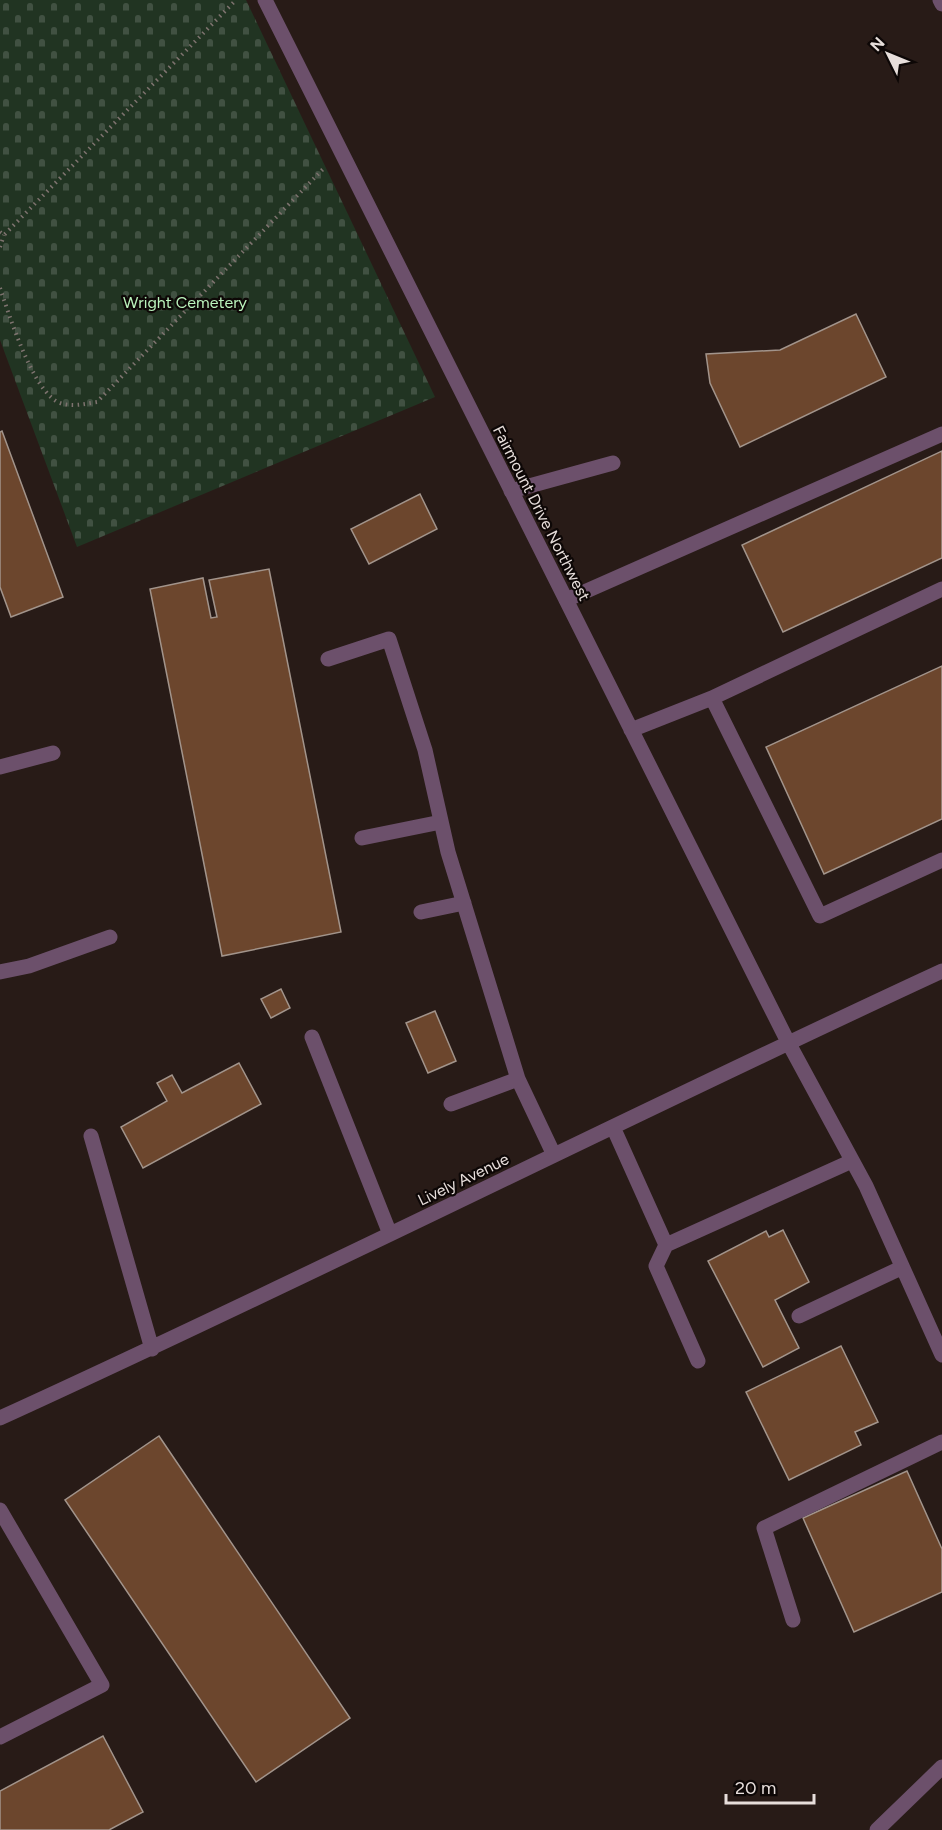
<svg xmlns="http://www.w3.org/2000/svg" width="942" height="1830" font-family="Figtree,sans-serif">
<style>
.cemetery{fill:url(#cemetery-stones)}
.building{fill:#6c462d;stroke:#a2948b;stroke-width:1.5}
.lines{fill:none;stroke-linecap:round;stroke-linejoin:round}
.path{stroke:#7e736f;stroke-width:4;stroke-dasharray:1.5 4.5;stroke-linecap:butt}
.minor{stroke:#6c506b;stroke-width:15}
.labels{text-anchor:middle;stroke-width:4.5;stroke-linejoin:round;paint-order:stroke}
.park-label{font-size:16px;fill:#bbf4bd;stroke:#0d0706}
.street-label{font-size:16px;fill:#e7dedb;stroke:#0d0706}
</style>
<defs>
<pattern id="cemetery-stones" width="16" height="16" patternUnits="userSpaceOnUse" patternTransform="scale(1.5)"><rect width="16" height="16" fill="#213422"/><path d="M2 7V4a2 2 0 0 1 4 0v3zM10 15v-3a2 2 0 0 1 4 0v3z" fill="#415142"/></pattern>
</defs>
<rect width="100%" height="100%" fill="#281b17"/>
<path class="cemetery" d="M 0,0 L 246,0 L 435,397 L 77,547 L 0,340 Z"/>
<path class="building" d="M 856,314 L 886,377 L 740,447 L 710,383 L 706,354 L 780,350 Z
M 2,431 L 63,597 L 11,617 L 0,587 L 0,432 Z
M 942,451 L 942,558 L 783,632 L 742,545 Z
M 420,494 L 437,529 L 369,564 L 351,529 Z
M 269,569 L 341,932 L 222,956 L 150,589 L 203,578 L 211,618 L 217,617 L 209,580 Z
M 942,666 L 942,819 L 824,874 L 766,747 Z
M 281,989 L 290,1008 L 271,1018 L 261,999 Z
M 435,1011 L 456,1061 L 428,1073 L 406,1023 Z
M 239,1063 L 261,1104 L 143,1168 L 121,1127 L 167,1101 L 157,1083 L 172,1075 L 182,1093 Z
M 783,1230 L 809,1282 L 775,1300 L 799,1348 L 763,1367 L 708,1261 L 766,1231 L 769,1237 Z
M 841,1346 L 878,1422 L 855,1432 L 861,1445 L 789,1480 L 746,1392 Z
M 159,1436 L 350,1718 L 256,1782 L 65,1500 Z
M 907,1471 L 942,1549 L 942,1592 L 854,1632 L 803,1518 Z
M 103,1736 L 143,1812 L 109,1830 L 0,1830 L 0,1791 Z"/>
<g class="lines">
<path class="path" d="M 0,232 L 4,235 L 236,0
M 0,247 L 4,235
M 0,288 C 9,314 33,393 60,403 C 72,407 84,404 97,402 L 325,167"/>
<path class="minor" d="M 265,0 L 788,1042 L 866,1186 L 942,1355
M 940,0 L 942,4
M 511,491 L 613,463
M 566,600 L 942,434
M 328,659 L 389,639 L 425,750 L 448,852 L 518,1079 L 554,1155
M 712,698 L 820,916 L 942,860
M 631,730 L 712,698 L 942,589
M 0,767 L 53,753
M 362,838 L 441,822
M 421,912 L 464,903
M 0,972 L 29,966 L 110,937
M 312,1037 L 390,1234
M 451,1104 L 518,1079
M 613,1127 L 666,1245 L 852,1161
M 91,1136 L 152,1349
M 666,1245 L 656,1266 L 698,1361
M 799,1316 L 901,1268
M 0,1418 C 316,1274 626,1117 942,971
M 0,1510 L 102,1685 L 0,1737
M 793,1620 L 764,1528 L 942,1442
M 877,1830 L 942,1767"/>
</g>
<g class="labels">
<g class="park-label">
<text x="185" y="308">Wright Cemetery</text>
</g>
<g class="street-label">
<text transform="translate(542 513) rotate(63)" y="6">Fairmount Drive Northwest</text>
<text transform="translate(463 1179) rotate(-26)" y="6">Lively Avenue</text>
</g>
</g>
<g transform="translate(888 54) rotate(313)" stroke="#0d0706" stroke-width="4.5" paint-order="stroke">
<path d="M0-4.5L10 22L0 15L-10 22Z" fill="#e7dedb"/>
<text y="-9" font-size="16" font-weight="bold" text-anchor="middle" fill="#e7dedb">N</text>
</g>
<path d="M726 1794v9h88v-9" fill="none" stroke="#e7dedb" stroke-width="3"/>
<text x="735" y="1794" font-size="18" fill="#e7dedb" stroke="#0d0706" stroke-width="4.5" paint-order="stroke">20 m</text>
</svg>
